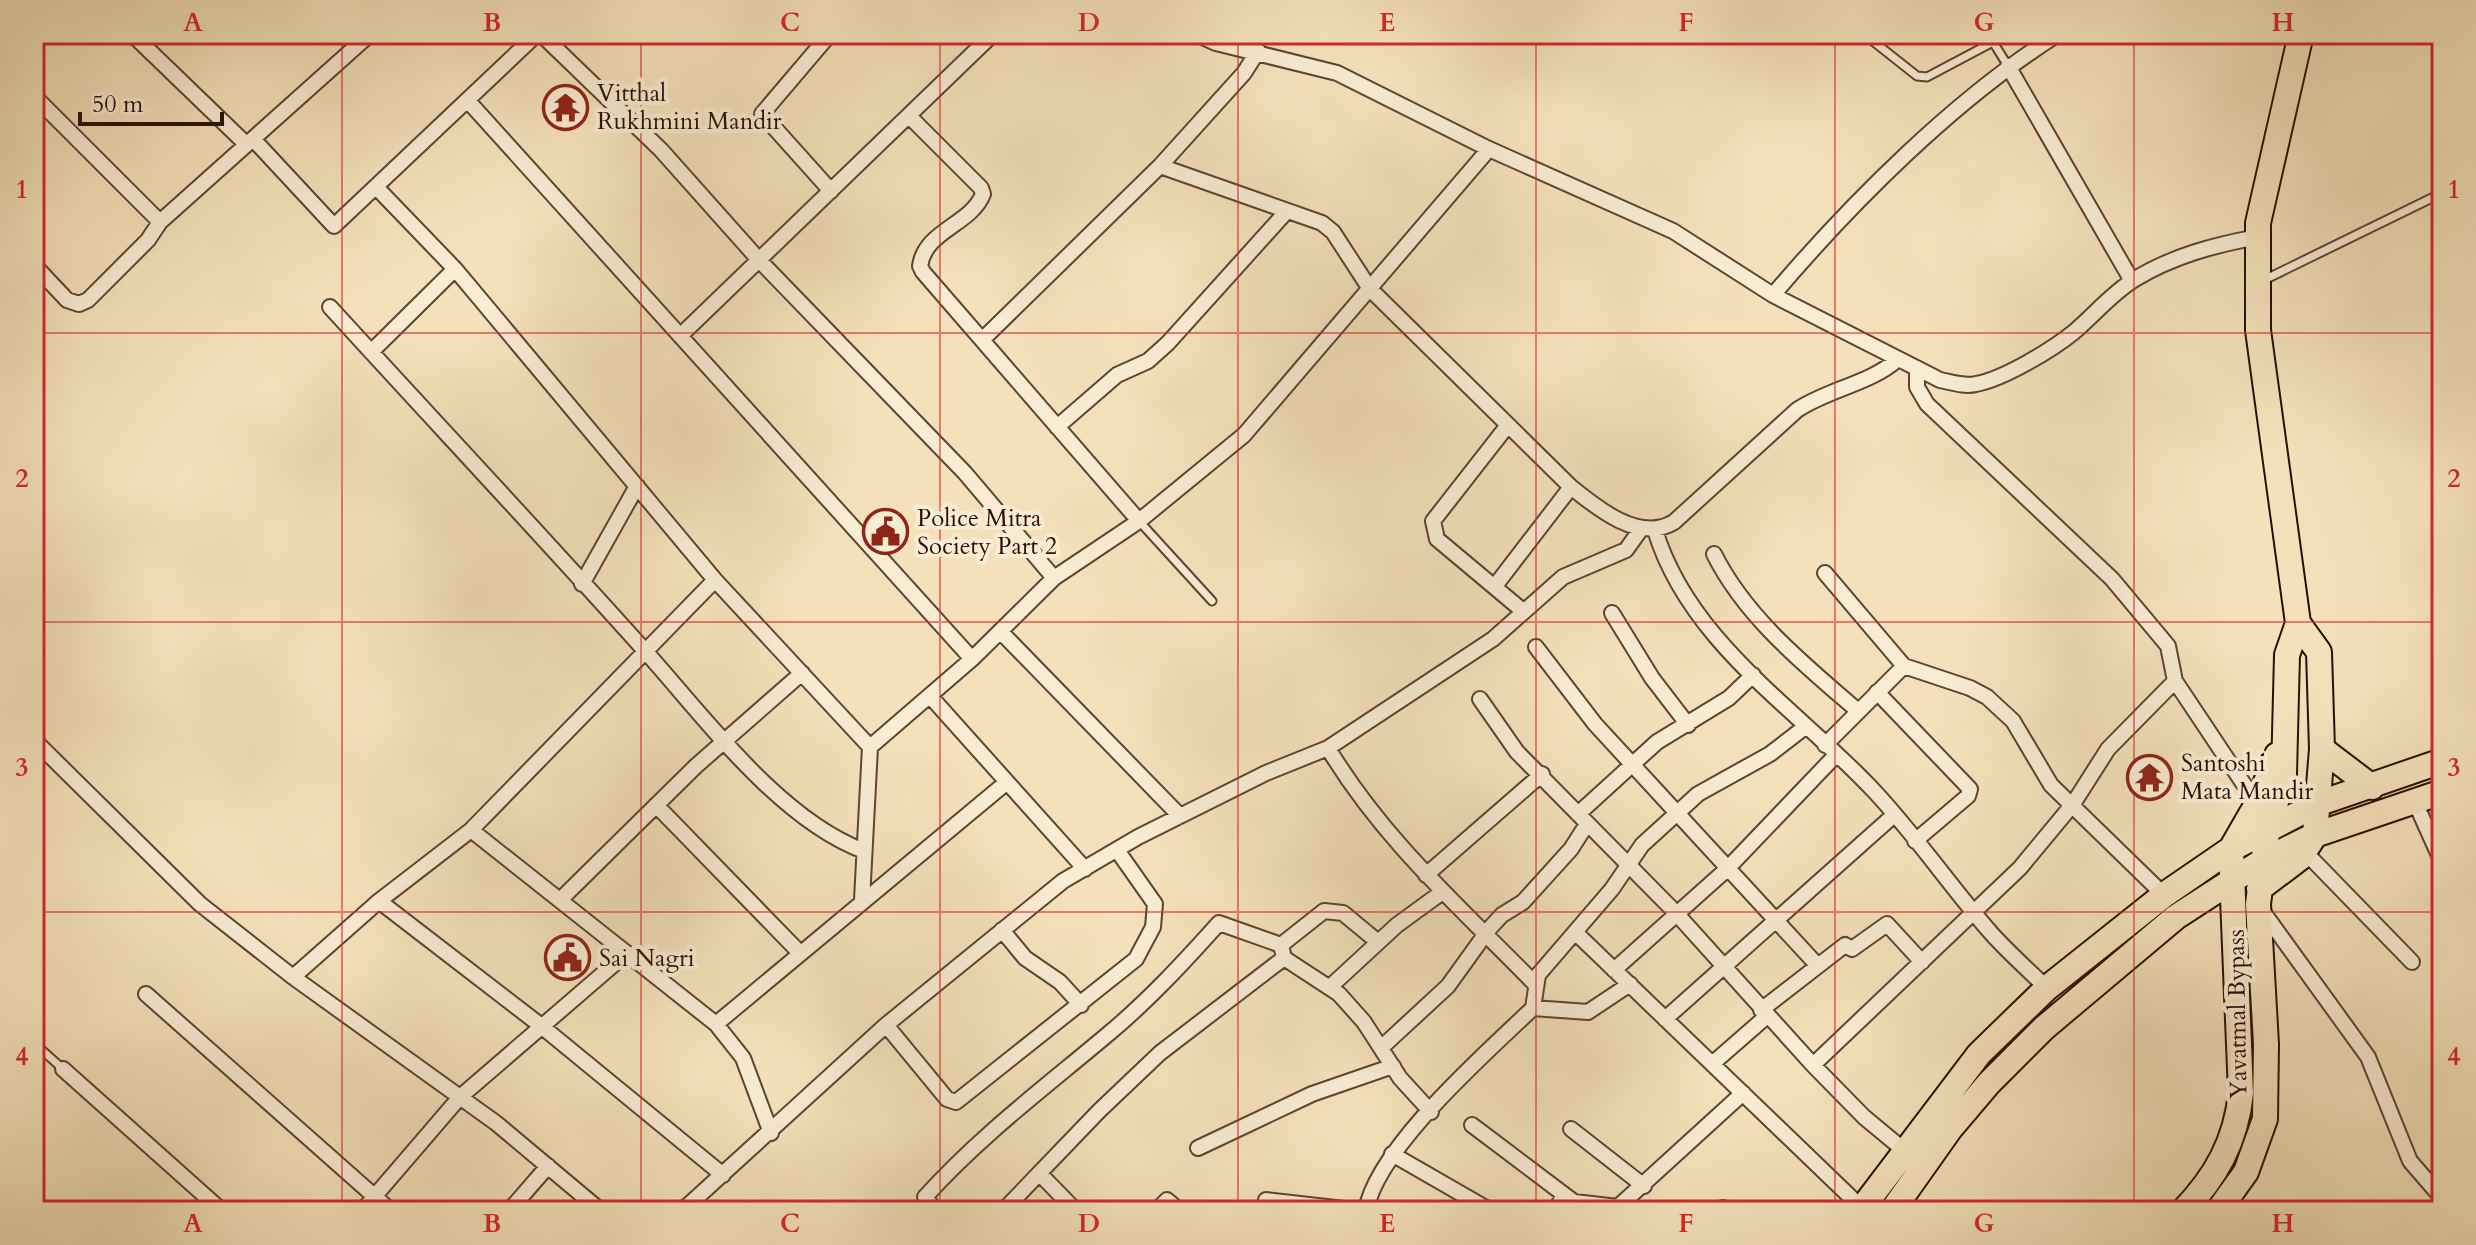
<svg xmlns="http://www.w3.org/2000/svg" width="2476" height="1245" font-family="Cardo,serif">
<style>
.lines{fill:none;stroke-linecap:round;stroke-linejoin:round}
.lane-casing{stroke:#5c4432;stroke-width:11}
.street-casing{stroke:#5c4432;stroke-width:18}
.primary-casing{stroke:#291004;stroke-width:28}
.lane{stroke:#f8ecd3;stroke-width:7}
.street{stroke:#f8ecd3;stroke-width:14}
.primary{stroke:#f4e1bb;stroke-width:24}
.grid{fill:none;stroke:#d62828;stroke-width:2;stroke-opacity:0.55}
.labels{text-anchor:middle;stroke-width:8;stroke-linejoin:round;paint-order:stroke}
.poi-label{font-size:24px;fill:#291004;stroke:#f8ecd3;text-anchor:start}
.street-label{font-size:24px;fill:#291004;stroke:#f8ecd3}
.neatline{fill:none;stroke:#d62828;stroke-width:3}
.grid-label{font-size:26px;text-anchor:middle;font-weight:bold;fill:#d62828}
</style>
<rect width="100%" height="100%" fill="#f4e1bb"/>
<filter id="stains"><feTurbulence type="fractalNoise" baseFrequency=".0025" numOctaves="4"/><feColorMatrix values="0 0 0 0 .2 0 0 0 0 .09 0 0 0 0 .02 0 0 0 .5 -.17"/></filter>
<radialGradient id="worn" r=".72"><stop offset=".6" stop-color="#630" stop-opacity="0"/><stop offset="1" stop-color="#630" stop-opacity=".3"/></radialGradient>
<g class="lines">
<defs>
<path id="lane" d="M 1864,34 L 1917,76 L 1927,77 L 1993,42
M 1988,34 L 2008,66
M 1427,39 L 1433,34
M 2264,280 L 2442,193
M 1139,521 L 1212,601
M 34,1043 L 63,1069"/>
<path id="street" d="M 132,34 L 246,144
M 541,34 L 661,150 L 760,261 L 965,473 L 1054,578
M 830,34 L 762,114 L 831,191
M 1196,34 L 1216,43 L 1337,73 L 1489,149 L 1673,231 L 1773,295 L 1940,380 C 1951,382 1964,387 1976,384 C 2004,379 2053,349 2074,332 C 2095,314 2112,293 2135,279 C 2173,256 2214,245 2258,237
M 2008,66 L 2132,281
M 34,96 L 160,222 L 370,34
M 469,102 L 972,659
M 909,116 L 981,188 L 983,194 C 971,225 925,230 920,266 L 923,272 L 1139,521
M 253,139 L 334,226 L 537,34
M 1160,166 L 1322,223 L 1333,232 L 1370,289 L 1571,487 C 1598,509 1640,543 1674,522 L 1797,410 C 1828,389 1870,384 1898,359
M 377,188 L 455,269 L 715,580 L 870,747 L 972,659 L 1054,578 L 1139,521 L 1244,435 L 1489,149
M 34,265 L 67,300 L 79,304 L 88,300 L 148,240 L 160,222
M 1773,295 C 1852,202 1955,99 2058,34
M 330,307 C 435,422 542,536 646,652 C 705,718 780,820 864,851
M 680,336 L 993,34
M 982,340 L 1160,166 L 1244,73 L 1258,51
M 371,352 L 455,269
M 1508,425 L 1433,521 L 1437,539 L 1523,611
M 1057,427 L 1117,375 L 1148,361 L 1168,343 L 1287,211
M 1655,530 C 1689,643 1799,710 1875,792 C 1916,836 1951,887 1991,933 C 2008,952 2028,970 2047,988
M 1714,554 C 1746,618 1805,665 1858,711
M 1825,573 L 1904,666 L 1970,688 L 1987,697 L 2013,721 L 2051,785 L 2164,895
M 582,584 L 637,486
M 1495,586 L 1571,487
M 1612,613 L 1652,678 L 1688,725
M 1000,631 L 1180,816
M 1536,647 L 1595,724 L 1818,966
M 2175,681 L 2257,804
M 1877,692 L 1970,789 L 1968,796 L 1915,841
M 930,696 L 1085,869
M 1480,699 L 1517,752 L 1675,912 L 1813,1065 L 1864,1117 L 1905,1151
M 34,740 L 200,904 L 293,977 L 496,1123 L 601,1211
M 1825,745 L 1904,666
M 1328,748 C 1383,840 1461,908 1535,984
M 2415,802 L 2442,862
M 656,805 L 799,952
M 1578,814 L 1657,742 L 1729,698 L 1753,675
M 471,830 L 716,1024 L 743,1058 L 771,1133
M 2305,852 L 2412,962
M 1426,875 L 1542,774
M 560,900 L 696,766 L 802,673
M 862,900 L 870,747
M 379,901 L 540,1025 L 723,1175
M 2261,909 L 2368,1057 L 2410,1161 L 2442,1198
M 1002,930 L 1025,958 L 1060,982 L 1081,1005
M 1576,933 L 1865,1211
M 1281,945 L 1324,911 L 1343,913 L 1378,942
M 1614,970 L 1726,870 L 1836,755
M 293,977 L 379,901 L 471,830 L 715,580
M 1331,986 L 1397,925 L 1441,893
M 146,994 L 391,1211
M 1533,1008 L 1538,975 L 1612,889 L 1642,845 L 1698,794 L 1770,754 L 1805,727
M 1761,1010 L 1845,945 L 1852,949 L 1887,924 L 1922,962
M 1665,1019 L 1894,815
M 716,1024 L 1007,782
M 886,1025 L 947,1099 L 956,1102 L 1136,959 L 1153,927 L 1155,904 L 1117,850
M 1382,1047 L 1448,986 L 1489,929 L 1502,915 L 1523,902 L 1571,849 L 1587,824
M 1712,1064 L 1767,1016
M 1813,1065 L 2020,868 L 2073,804 L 2108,749 L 2175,681 L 2168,646 L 2112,579 L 1927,404 L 1917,387 L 1917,368
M 63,1069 L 222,1211
M 1472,1125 L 1574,1202 L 1618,1207 L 1743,1093
M 1571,1129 L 1644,1186
M 1198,1148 L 1312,1094 L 1393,1066
M 1392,1154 L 1491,1211
M 1040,1174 L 1076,1211
M 1266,1200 L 1362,1211
M 362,1211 L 460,1097 L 627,953
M 509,1211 L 548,1166
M 682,1211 L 886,1025 L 1063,881 L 1138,837 L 1266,773 L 1328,748 L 1493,639 L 1563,577 L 1626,550 L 1641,529
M 936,1211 L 925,1197 C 980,1136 1044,1088 1107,1035 C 1148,1001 1184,962 1219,923 L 1281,945 L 1284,958 L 1339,994 L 1364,1022 L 1400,1078 L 1431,1112
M 1003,1211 L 1099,1111 L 1160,1053 L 1284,958
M 1156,1211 L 1167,1200 L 1180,1211
M 1366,1211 C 1376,1149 1486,1053 1533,1008 L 1588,1012 L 1630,984
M 1555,1211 L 1564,1195
M 1709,1211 L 1723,1208 L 1731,1211"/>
<path id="primary" d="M 2322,749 L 2372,787
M 2259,889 L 2300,858 L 2315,835 L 2322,749 L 2319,652 L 2298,623
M 1860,1211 L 1979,1054 L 2047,988 L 2164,895 L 2231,849 L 2317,804 L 2442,761
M 1892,1211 L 1950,1129 L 1989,1083 L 2044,1028 L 2176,917 L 2261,862 L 2315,835 L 2442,792
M 2183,1211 C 2216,1177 2236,1141 2241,1093 L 2231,849 L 2257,804 L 2277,755
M 2218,1211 L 2246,1172 L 2265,1119 L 2266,1044 L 2258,904 L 2267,833 L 2284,774 L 2287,655 L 2298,623 L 2258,330 L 2258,223 L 2301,34"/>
</defs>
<use href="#lane" class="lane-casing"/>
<use href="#street" class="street-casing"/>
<use href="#primary" class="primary-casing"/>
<use href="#lane" class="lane"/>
<use href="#street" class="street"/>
<use href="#primary" class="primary"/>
</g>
<path class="grid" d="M 342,34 L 342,1211M 641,34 L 641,1211M 940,34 L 940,1211M 1238,34 L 1238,1211M 1536,34 L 1536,1211M 1835,34 L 1835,1211M 2134,34 L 2134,1211M 34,333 L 2442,333M 34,622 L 2442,622M 34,912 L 2442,912"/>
<defs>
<symbol id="temple-ring" viewBox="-11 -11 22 22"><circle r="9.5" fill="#f8ecd3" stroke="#8f2418" stroke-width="1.5"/><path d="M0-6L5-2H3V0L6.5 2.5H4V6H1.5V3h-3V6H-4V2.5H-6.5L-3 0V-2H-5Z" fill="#8f2418"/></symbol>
<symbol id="civic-ring" viewBox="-11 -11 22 22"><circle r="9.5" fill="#f8ecd3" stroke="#8f2418" stroke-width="1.5"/><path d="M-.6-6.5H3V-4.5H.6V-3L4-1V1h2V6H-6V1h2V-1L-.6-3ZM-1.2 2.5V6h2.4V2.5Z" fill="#8f2418"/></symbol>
</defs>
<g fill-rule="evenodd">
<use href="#temple-ring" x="540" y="82" width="51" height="51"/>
<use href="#civic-ring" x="860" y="506" width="51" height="51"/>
<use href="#temple-ring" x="2124" y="752" width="51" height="51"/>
<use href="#civic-ring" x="542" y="932" width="51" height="51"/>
</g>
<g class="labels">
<g class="poi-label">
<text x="597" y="101">Vitthal<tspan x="597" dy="28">Rukhmini Mandir</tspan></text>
<text x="917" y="526">Police Mitra<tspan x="917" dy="28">Society Part 2</tspan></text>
<text x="2181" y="771">Santoshi<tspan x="2181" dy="28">Mata Mandir</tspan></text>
<text x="599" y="966">Sai Nagri</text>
</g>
<g class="street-label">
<text transform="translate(2237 1014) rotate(-91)" y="8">Yavatmal Bypass</text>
</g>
</g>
<rect width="2476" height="1245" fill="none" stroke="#f4e1bb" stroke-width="88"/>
<path d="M80 112v12h142v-12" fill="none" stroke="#291004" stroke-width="4"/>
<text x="92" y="112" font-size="24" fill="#291004" stroke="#f8ecd3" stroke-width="6" paint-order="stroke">50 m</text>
<rect x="44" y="44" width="2388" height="1157" class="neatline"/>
<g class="grid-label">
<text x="193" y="31">A</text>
<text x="492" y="31">B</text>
<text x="790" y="31">C</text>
<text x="1089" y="31">D</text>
<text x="1387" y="31">E</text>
<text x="1686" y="31">F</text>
<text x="1984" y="31">G</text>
<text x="2283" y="31">H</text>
<text x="22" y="198">1</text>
<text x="2454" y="198">1</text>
<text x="22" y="487">2</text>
<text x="2454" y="487">2</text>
<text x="22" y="776">3</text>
<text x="2454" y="776">3</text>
<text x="22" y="1065">4</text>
<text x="2454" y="1065">4</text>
<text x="193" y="1232">A</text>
<text x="492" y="1232">B</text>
<text x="790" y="1232">C</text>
<text x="1089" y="1232">D</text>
<text x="1387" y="1232">E</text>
<text x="1686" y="1232">F</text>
<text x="1984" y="1232">G</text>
<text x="2283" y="1232">H</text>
</g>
<rect width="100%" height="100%" filter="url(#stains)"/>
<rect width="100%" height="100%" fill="url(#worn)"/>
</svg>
